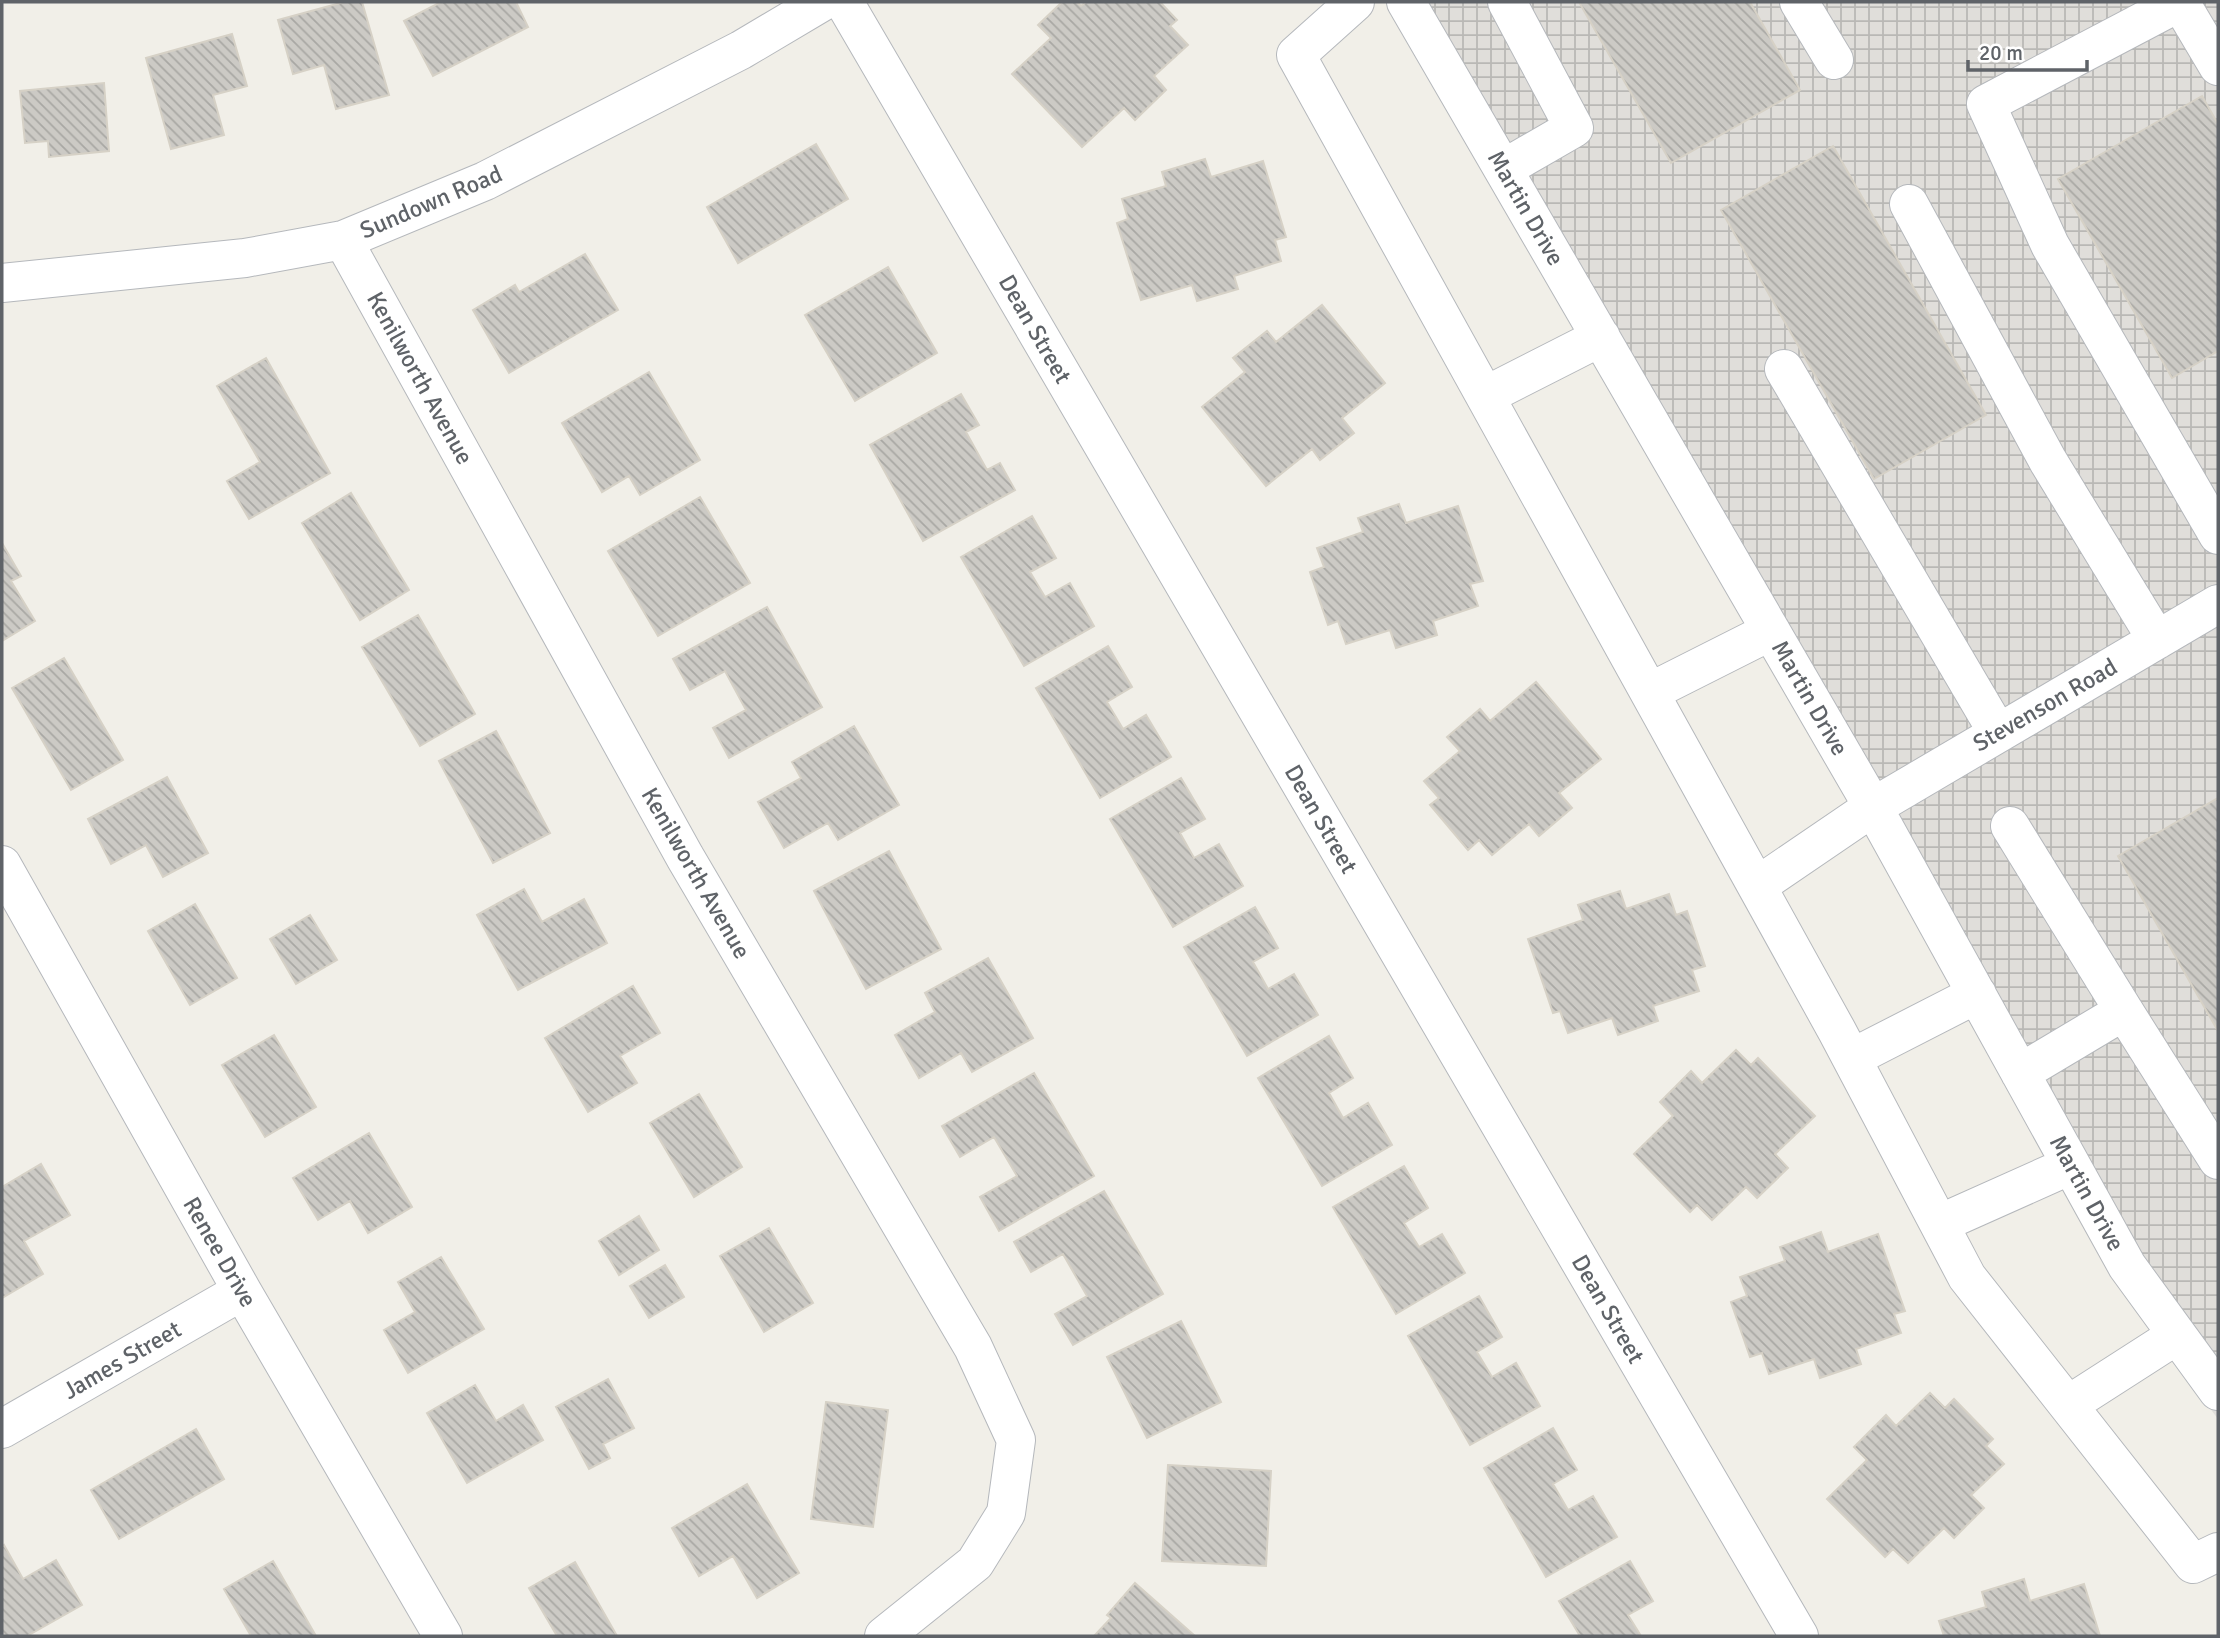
<svg xmlns="http://www.w3.org/2000/svg" width="2220" height="1638" font-family="Signika,sans-serif">
<style>
.industrial{fill:url(#industrial-grid)}
.building{fill:url(#building-back-hatch);stroke:#d6d1c6;stroke-width:2}
.lines{fill:none;stroke-linecap:round;stroke-linejoin:round}
.minor-casing{stroke:#b5b8bc;stroke-width:40}
.minor{stroke:#fff;stroke-width:38}
.labels{text-anchor:middle;stroke-width:5;stroke-linejoin:round;paint-order:stroke}
.street-label{font-size:24px;fill:#5f6368;stroke:#fff}
</style>
<defs>
<pattern id="industrial-grid" width="8" height="8" patternUnits="userSpaceOnUse" patternTransform="scale(1.75)"><rect width="8" height="8" fill="#e0deda"/><path d="M0 4h8M4 0v8" fill="none" stroke="#b9b8b5"/></pattern>
<pattern id="building-back-hatch" width="6" height="6" patternUnits="userSpaceOnUse" patternTransform="scale(1.75)"><rect width="6" height="6" fill="#cccac5"/><path d="M-1 5l2 2M0 0l6 6M5-1l2 2" fill="none" stroke="#a9a8a4"/></pattern>
</defs>
<rect width="100%" height="100%" fill="#f1efe8"/>
<path class="industrial" d="M 1410,2 L 2218,2 L 2218,1419 L 2151,1330 Z"/>
<path class="building" d="M 344,2 L 362,2 L 389,95 L 336,109 L 324,65 L 293,74 L 278,20 Z
M 441,2 L 516,2 L 528,27 L 433,76 L 404,21 Z
M 1062,2 L 1077,2 L 1081,6 L 1086,2 L 1160,2 L 1177,20 L 1170,26 L 1188,45 L 1154,76 L 1166,90 L 1135,120 L 1124,108 L 1082,147 L 1012,74 L 1051,38 L 1038,25 Z
M 1579,2 L 1750,2 L 1800,90 L 1671,163 Z
M 232,34 L 247,86 L 213,95 L 224,135 L 171,149 L 146,58 Z
M 104,83 L 109,151 L 49,157 L 48,141 L 25,143 L 20,91 Z
M 2202,96 L 2218,124 L 2218,351 L 2172,378 L 2058,179 Z
M 816,144 L 848,199 L 738,263 L 707,207 Z
M 1833,146 L 1986,415 L 1874,479 L 1721,210 Z
M 1205,159 L 1211,177 L 1263,161 L 1286,237 L 1275,240 L 1281,261 L 1234,276 L 1238,289 L 1197,301 L 1192,285 L 1141,300 L 1117,223 L 1128,219 L 1122,199 L 1166,186 L 1162,172 Z
M 585,254 L 618,310 L 509,373 L 473,310 L 515,285 L 519,292 Z
M 888,267 L 937,353 L 855,401 L 805,315 Z
M 1322,305 L 1385,383 L 1342,418 L 1354,433 L 1320,460 L 1312,449 L 1266,486 L 1202,407 L 1245,372 L 1233,358 L 1267,331 L 1276,342 Z
M 266,358 L 330,473 L 249,519 L 227,481 L 260,462 L 217,386 Z
M 649,372 L 700,460 L 640,495 L 629,476 L 602,492 L 562,423 Z
M 961,394 L 979,425 L 966,432 L 987,470 L 1000,463 L 1015,490 L 923,541 L 870,445 Z
M 351,493 L 409,590 L 360,620 L 302,523 Z
M 700,497 L 750,583 L 658,636 L 608,551 Z
M 1399,504 L 1406,523 L 1458,506 L 1483,581 L 1470,584 L 1478,606 L 1433,621 L 1437,635 L 1396,648 L 1390,630 L 1346,644 L 1338,621 L 1328,625 L 1310,572 L 1324,567 L 1317,548 L 1363,532 L 1358,518 Z
M 1032,516 L 1056,558 L 1030,572 L 1045,597 L 1070,583 L 1094,626 L 1024,666 L 961,557 Z
M 2,543 L 21,576 L 11,581 L 35,621 L 2,641 Z
M 767,607 L 822,707 L 729,758 L 713,728 L 746,710 L 725,671 L 690,690 L 673,659 Z
M 418,615 L 475,714 L 420,746 L 362,647 Z
M 1108,646 L 1132,687 L 1107,702 L 1123,729 L 1146,715 L 1171,757 L 1100,798 L 1036,688 Z
M 64,658 L 123,760 L 71,790 L 12,688 Z
M 1536,682 L 1601,759 L 1559,793 L 1572,808 L 1539,836 L 1529,824 L 1492,855 L 1479,840 L 1468,850 L 1430,805 L 1439,798 L 1424,781 L 1460,751 L 1447,737 L 1480,709 L 1490,721 Z
M 854,726 L 899,805 L 838,840 L 828,823 L 784,848 L 758,802 L 801,778 L 792,762 Z
M 496,731 L 550,833 L 493,863 L 439,761 Z
M 167,777 L 208,853 L 163,877 L 146,845 L 111,864 L 88,819 Z
M 1181,778 L 1205,819 L 1180,833 L 1194,858 L 1219,844 L 1243,886 L 1173,927 L 1110,819 Z
M 2218,798 L 2218,1031 L 2118,856 Z
M 889,851 L 941,949 L 866,989 L 814,891 Z
M 524,889 L 542,922 L 584,899 L 607,943 L 518,990 L 477,915 Z
M 1620,891 L 1626,909 L 1669,894 L 1676,915 L 1687,911 L 1705,966 L 1692,970 L 1699,991 L 1653,1006 L 1658,1021 L 1618,1035 L 1612,1018 L 1568,1033 L 1560,1011 L 1553,1013 L 1528,939 L 1583,920 L 1578,905 Z
M 195,904 L 237,978 L 190,1005 L 148,931 Z
M 1255,907 L 1278,948 L 1253,962 L 1268,989 L 1294,974 L 1318,1015 L 1247,1056 L 1184,947 Z
M 310,915 L 337,960 L 296,984 L 270,939 Z
M 988,958 L 1033,1038 L 972,1072 L 961,1053 L 919,1078 L 895,1035 L 935,1012 L 925,993 Z
M 633,986 L 660,1033 L 620,1056 L 637,1083 L 588,1112 L 545,1038 Z
M 274,1035 L 316,1107 L 265,1137 L 222,1065 Z
M 1329,1036 L 1353,1078 L 1329,1093 L 1343,1118 L 1368,1103 L 1392,1145 L 1322,1186 L 1258,1078 Z
M 1736,1050 L 1751,1065 L 1758,1058 L 1815,1116 L 1775,1154 L 1788,1168 L 1757,1198 L 1746,1187 L 1712,1220 L 1697,1205 L 1690,1212 L 1634,1154 L 1673,1116 L 1660,1102 L 1691,1071 L 1702,1083 Z
M 1034,1073 L 1094,1176 L 999,1231 L 980,1197 L 1017,1176 L 994,1137 L 960,1157 L 942,1126 Z
M 699,1094 L 742,1167 L 694,1197 L 650,1123 Z
M 369,1133 L 412,1207 L 368,1233 L 350,1201 L 318,1220 L 293,1178 Z
M 41,1164 L 70,1215 L 24,1241 L 43,1274 L 2,1298 L 2,1187 Z
M 1404,1166 L 1428,1208 L 1404,1223 L 1419,1247 L 1442,1234 L 1465,1273 L 1396,1314 L 1333,1207 Z
M 1104,1191 L 1163,1294 L 1073,1345 L 1055,1314 L 1087,1296 L 1063,1254 L 1031,1272 L 1014,1242 Z
M 639,1216 L 659,1250 L 619,1275 L 599,1241 Z
M 769,1228 L 813,1303 L 764,1332 L 720,1256 Z
M 1821,1232 L 1828,1252 L 1878,1234 L 1905,1311 L 1894,1314 L 1901,1333 L 1856,1349 L 1861,1364 L 1820,1378 L 1814,1359 L 1769,1374 L 1762,1353 L 1750,1357 L 1731,1302 L 1747,1296 L 1740,1277 L 1785,1261 L 1780,1247 Z
M 441,1257 L 484,1329 L 408,1373 L 384,1330 L 415,1312 L 398,1282 Z
M 665,1265 L 684,1297 L 649,1318 L 630,1286 Z
M 1479,1296 L 1502,1337 L 1477,1352 L 1492,1377 L 1516,1363 L 1540,1406 L 1470,1445 L 1408,1336 Z
M 1181,1321 L 1221,1402 L 1147,1438 L 1107,1357 Z
M 608,1379 L 634,1428 L 603,1444 L 610,1458 L 589,1469 L 556,1407 Z
M 475,1385 L 496,1421 L 523,1405 L 543,1440 L 467,1483 L 427,1413 Z
M 1930,1393 L 1945,1408 L 1954,1399 L 1993,1439 L 1986,1446 L 2004,1464 L 1971,1495 L 1984,1508 L 1954,1538 L 1944,1528 L 1908,1563 L 1893,1549 L 1885,1557 L 1827,1499 L 1867,1460 L 1854,1447 L 1886,1415 L 1896,1426 Z
M 826,1402 L 888,1410 L 873,1527 L 811,1519 Z
M 1553,1428 L 1577,1470 L 1553,1484 L 1568,1510 L 1593,1496 L 1617,1537 L 1546,1577 L 1484,1468 Z
M 196,1429 L 224,1479 L 119,1539 L 91,1490 Z
M 1168,1465 L 1271,1471 L 1266,1566 L 1162,1561 Z
M 747,1484 L 799,1573 L 757,1598 L 733,1556 L 699,1576 L 672,1528 Z
M 4,1545 L 23,1579 L 56,1560 L 82,1605 L 27,1636 L 2,1636 L 2,1547 Z
M 273,1561 L 316,1636 L 251,1636 L 224,1589 Z
M 1630,1561 L 1653,1601 L 1628,1615 L 1641,1636 L 1580,1636 L 1559,1601 Z
M 575,1562 L 617,1636 L 557,1636 L 529,1588 Z
M 2024,1579 L 2030,1601 L 2084,1584 L 2100,1636 L 1944,1636 L 1939,1621 L 1986,1607 L 1982,1592 Z
M 1135,1583 L 1195,1636 L 1094,1636 L 1111,1618 L 1107,1615 Z"/>
<g class="lines">
<defs>
<path id="minor" d="M 844,2 L 1799,1636
M 1355,2 L 1296,55 L 1837,1031 L 1967,1277 L 2193,1564 L 2218,1552
M 1406,2 L 1873,807 L 2127,1266 L 2218,1391
M 1799,2 L 1834,60
M 2218,66 L 2180,2 L 1986,104 L 2050,245 L 2218,535
M 1503,169 L 1574,128 L 1507,2
M 1909,204 L 2048,461 L 2157,640
M 343,240 L 685,857 L 973,1347 L 1016,1440 L 1006,1513 L 975,1563 L 884,1636
M 2,283 L 245,258 L 343,240 L 485,181 L 741,50 L 822,2
M 1784,369 L 1998,733
M 1485,396 L 1601,337
M 1650,692 L 1771,631
M 2010,826 L 2124,1011 L 2020,1073
M 2,865 L 242,1291 L 443,1636
M 1757,886 L 1873,807 L 2218,604
M 2124,1011 L 2218,1160
M 1852,1058 L 1977,994
M 1939,1224 L 2071,1165
M 2068,1405 L 2177,1335
M 2,1429 L 242,1291"/>
</defs>
<use href="#minor" class="minor-casing"/>
<use href="#minor" class="minor"/>
</g>
<g class="labels">
<g class="street-label">
<text transform="translate(431 202) rotate(-23)" y="8">Sundown Road</text>
<text transform="translate(1526 208) rotate(60)" y="8">Martin Drive</text>
<text transform="translate(1035 329) rotate(60)" y="8">Dean Street</text>
<text transform="translate(420 378) rotate(61)" y="8">Kenilworth Avenue</text>
<text transform="translate(1810 698) rotate(60)" y="8">Martin Drive</text>
<text transform="translate(2045 705) rotate(-30)" y="8">Stevenson Road</text>
<text transform="translate(1321 819) rotate(60)" y="8">Dean Street</text>
<text transform="translate(696 873) rotate(60)" y="8">Kenilworth Avenue</text>
<text transform="translate(2087 1193) rotate(61)" y="8">Martin Drive</text>
<text transform="translate(220 1252) rotate(60)" y="8">Renee Drive</text>
<text transform="translate(1608 1309) rotate(60)" y="8">Dean Street</text>
<text transform="translate(122 1360) rotate(-30)" y="8">James Street</text>
</g>
</g>
<rect width="2220" height="1638" fill="none" stroke="#5f6368" stroke-width="7"/>
<path d="M1968 60v10h119v-10" fill="none" stroke="#5f6368" stroke-width="3.5"/>
<text x="1979" y="60" font-size="21" fill="#5f6368" stroke="#ffffff" stroke-width="5" paint-order="stroke">20 m</text>
</svg>
